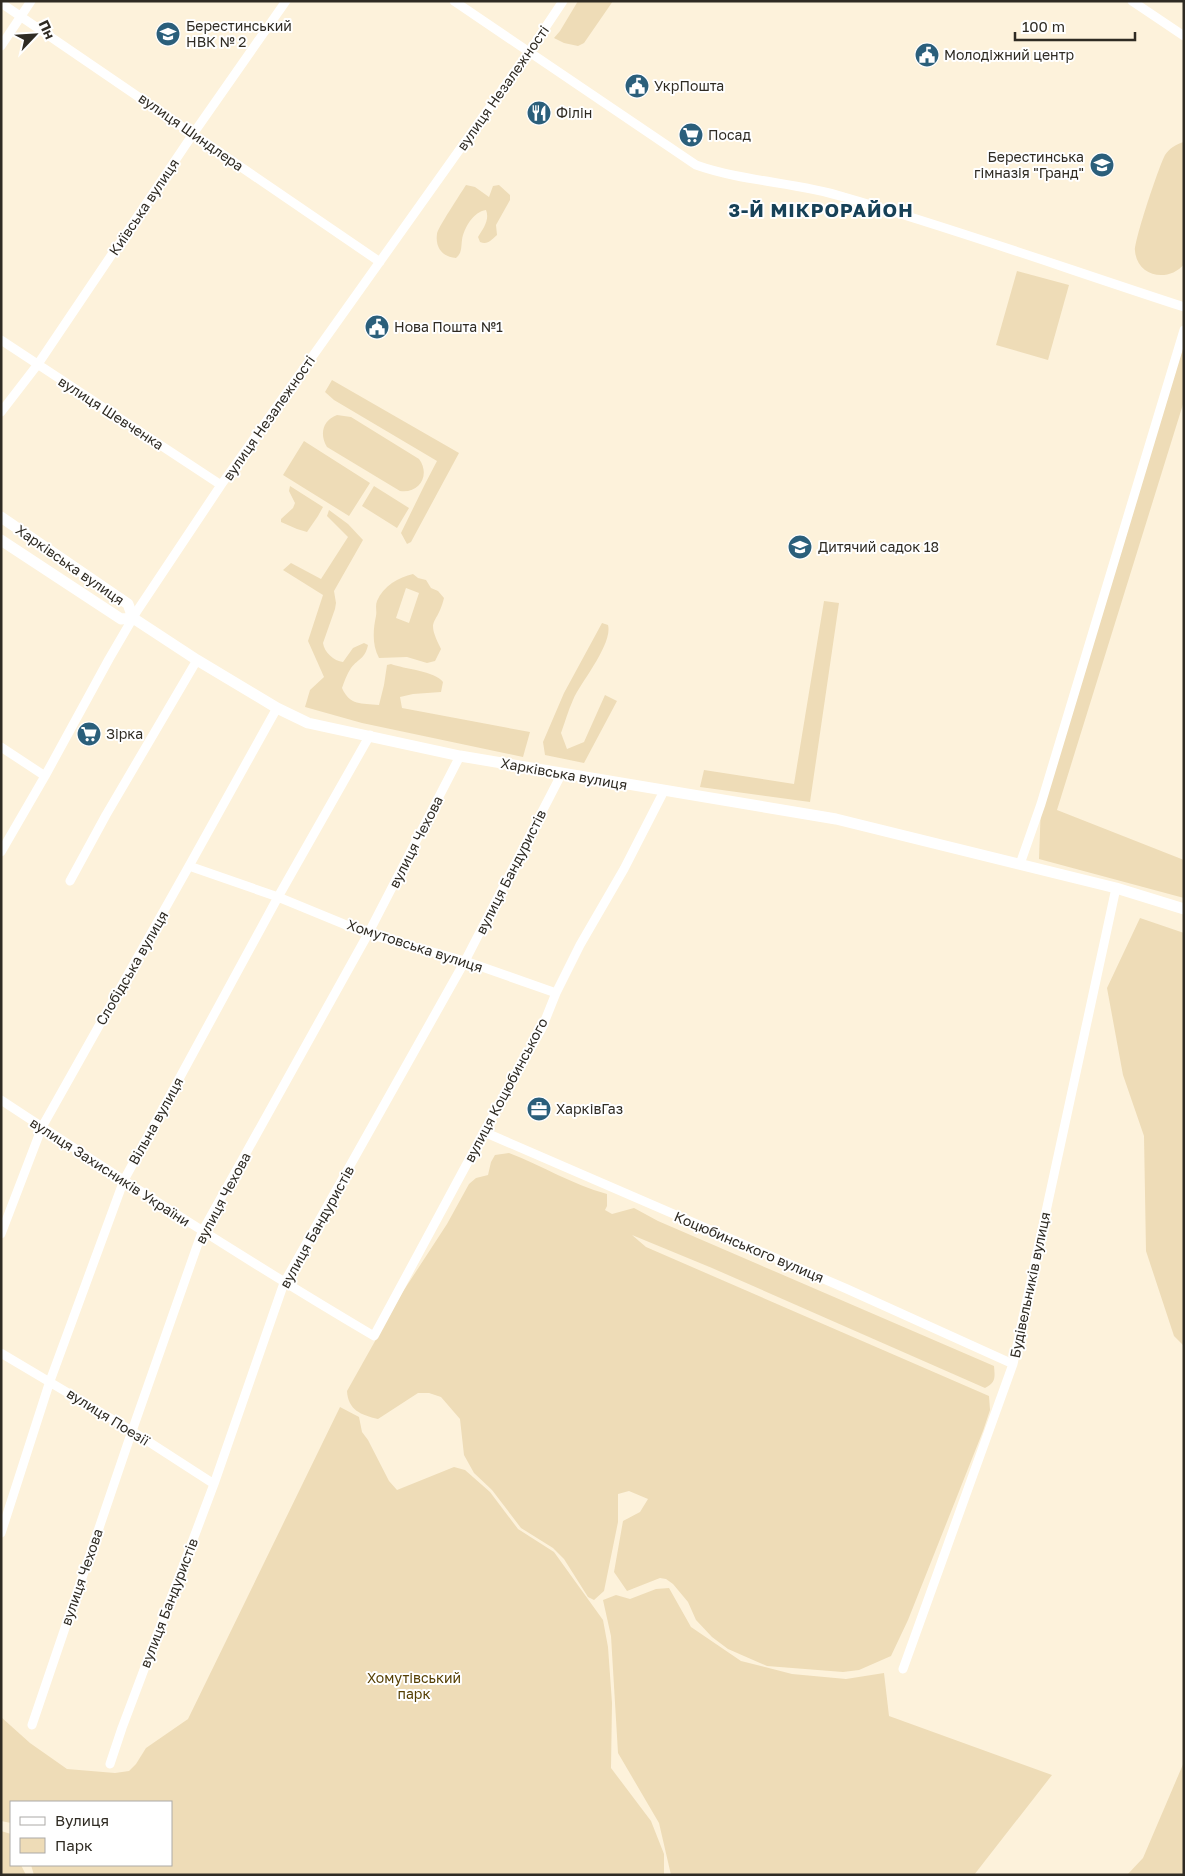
<svg xmlns="http://www.w3.org/2000/svg" width="1185" height="1876" font-family="'Golos Text',sans-serif">
<style>
.green{fill:#eedcb7;fill-rule:evenodd}
.lines{fill:none;stroke-linecap:round;stroke-linejoin:round}
.minor{stroke:#fff;stroke-width:9}
.tertiary{stroke:#fff;stroke-width:11}
.labels{text-anchor:middle;stroke-width:4;stroke-linejoin:round;paint-order:stroke}
.poi-label{font-size:14px;fill:#2f2b23;stroke:#fff;text-anchor:start}
.street-label{font-size:14px;fill:#2f2b23;stroke:#fff}
.park-label{font-size:14px;fill:#553f03;stroke:#fff}
.district-label{font-size:19px;font-weight:bold;letter-spacing:1px;fill:#174157;stroke:#fff}
</style>
<rect width="100%" height="100%" fill="#fdf2db"/>
<path class="green" d="M 578,1 L 613,1 L 584,43 L 578,46 L 564,43 L 554,38 L 560,31 Z
M 1184,142 L 1184,264 C 1169,283 1137,277 1135,251 C 1134,241 1159,166 1165,155 C 1170,148 1176,144 1184,142 Z
M 466,185 L 475,187 L 489,197 L 493,186 L 499,185 L 510,195 L 510,200 L 496,225 L 497,235 C 491,240 488,245 480,242 L 478,237 C 483,229 490,220 486,210 C 473,212 464,228 462,240 C 461,248 462,253 456,258 C 443,257 435,248 437,234 C 437,229 461,193 466,185 Z
M 1017,271 L 1069,285 L 1048,360 L 996,345 Z
M 1184,330 L 1184,401 L 1057,810 L 1184,860 L 1184,898 L 1039,859 L 1041,804 Z
M 332,380 L 459,453 L 411,542 L 407,544 L 401,533 L 425,484 L 437,461 L 334,400 L 325,392 Z
M 337,415 L 351,417 L 419,459 C 431,475 419,494 400,491 L 327,447 C 319,434 323,420 337,415 Z
M 304,441 L 370,483 L 349,516 L 283,475 Z
M 290,486 L 323,507 L 318,516 L 307,532 L 297,529 L 281,522 L 281,519 L 293,508 L 295,503 L 289,491 Z
M 374,486 L 409,508 L 397,528 L 362,506 Z
M 329,510 L 348,524 L 363,540 L 334,591 L 336,603 L 335,609 L 323,643 C 324,652 334,661 343,662 L 353,648 L 364,643 L 368,645 C 365,659 359,658 351,668 C 347,674 344,682 342,688 C 350,706 361,703 379,705 L 384,685 L 387,665 L 391,664 C 404,669 435,671 443,682 L 441,692 L 413,694 L 400,697 L 402,708 L 530,732 L 523,757 L 362,723 L 305,707 L 310,690 L 324,677 L 308,641 L 323,595 L 283,570 L 291,563 L 321,579 L 348,537 L 327,516 Z
M 413,574 L 418,578 L 426,580 L 431,588 L 438,591 L 444,598 C 437,627 425,617 441,649 L 435,661 L 427,663 L 407,657 L 379,658 C 372,645 373,630 376,616 C 377,611 375,606 377,601 C 383,586 399,577 413,574 ZM 406,588 L 419,593 L 409,623 L 396,618 Z
M 824,601 L 839,603 L 810,802 L 700,787 L 704,770 L 794,784 Z
M 602,623 L 608,625 C 613,644 581,682 573,700 C 568,711 565,722 561,733 L 567,749 L 584,742 L 605,695 L 617,701 L 584,763 L 545,755 L 543,742 L 564,693 Z
M 1140,918 L 1184,933 L 1184,1346 L 1174,1336 L 1146,1251 L 1144,1136 L 1123,1075 L 1107,988 Z
M 509,1153 C 543,1166 571,1184 607,1194 L 607,1206 L 605,1210 L 612,1214 L 634,1208 L 658,1221 L 994,1366 C 995,1377 996,1383 985,1388 L 712,1268 L 632,1235 L 646,1247 L 989,1396 L 990,1410 L 983,1431 L 908,1620 L 891,1656 L 859,1670 L 843,1672 L 767,1666 L 728,1649 L 712,1637 L 696,1620 L 688,1602 L 673,1584 L 666,1579 L 660,1578 L 627,1591 L 614,1572 L 623,1521 L 640,1512 L 648,1499 L 629,1491 L 618,1494 L 618,1522 L 604,1591 L 594,1600 L 588,1597 L 564,1559 L 553,1548 L 521,1528 L 492,1490 L 474,1473 L 464,1455 L 460,1419 L 441,1397 L 429,1393 L 418,1393 L 378,1419 C 361,1415 348,1410 347,1391 L 402,1293 L 447,1224 L 469,1184 L 476,1178 L 488,1175 L 491,1162 L 495,1155 Z
M 340,1407 L 359,1417 L 362,1432 L 368,1440 L 389,1481 L 397,1490 L 454,1467 L 465,1470 L 490,1492 L 518,1529 L 554,1552 L 603,1620 L 608,1647 L 612,1703 L 611,1768 L 651,1821 L 664,1854 L 664,1875 L 34,1875 L 31,1865 L 171,1865 L 171,1802 L 11,1802 L 11,1823 L 1,1821 L 1,1717 L 30,1743 L 67,1769 L 115,1773 L 129,1771 L 136,1764 L 146,1748 L 188,1719 Z
M 669,1588 L 691,1627 L 741,1661 L 792,1674 L 846,1679 L 884,1673 L 889,1716 L 1052,1775 L 974,1875 L 671,1875 L 659,1823 L 618,1753 L 611,1636 L 603,1600 L 616,1595 L 630,1599 L 656,1589 Z
M 1184,1762 L 1184,1875 L 1127,1875 L 1143,1858 Z
M 1,1831 L 11,1834 L 11,1865 L 21,1865 L 26,1875 L 1,1875 Z"/>
<g class="lines">
<path class="minor" d="M 454,1 L 696,165 C 744,182 796,182 844,197 C 959,230 1070,270 1184,307
M 1132,1 L 1184,36
M 1,3 L 380,262
M 1,46 L 31,1
M 1,340 L 221,485
M 1,412 L 38,364 L 193,134 L 286,1
M 1,747 L 45,776
M 1,852 L 45,776 L 109,659 L 137,611 L 221,485 L 529,52 L 563,1
M 1020,864 L 1041,804 L 1184,330
M 189,866 L 278,897 L 368,934 L 465,961 L 556,993
M 70,881 L 106,815 L 197,660
M 1,1100 C 124,1181 247,1261 374,1336 L 484,1132 L 542,1028 L 556,993 L 580,945 L 624,869 L 664,791
M 484,1132 L 847,1289 L 1013,1364
M 1,1234 L 42,1127 L 189,866 L 277,708
M 1,1353 L 132,1431 L 214,1484
M 1,1533 L 50,1381 L 124,1180 L 278,897 L 370,735
M 903,1669 L 1013,1364 L 1116,888
M 32,1725 L 132,1431 L 202,1232 L 368,934 L 460,756
M 110,1764 L 122,1728 L 214,1484 L 284,1283 L 465,961 L 562,773"/>
<path class="tertiary" d="M 1,517 L 128,604 L 133,618 L 197,660 L 277,708 L 308,723 L 460,756 L 836,819 L 1116,888 L 1184,909
M 1,540 L 121,619 L 133,618"/>
</g>
<defs>
<symbol id="school-disc" viewBox="-11 -11 22 22"><circle r="9.5" fill="#2b5f7b" stroke="#fff"/><path d="M0-5L7-2L0 1L-7-2ZM-4 1L0 2.5L4 1V4Q0 6-4 4Z" fill="#fff"/></symbol>
<symbol id="civic-disc" viewBox="-11 -11 22 22"><circle r="9.5" fill="#2b5f7b" stroke="#fff"/><path d="M-.6-6.5H3V-4.5H.6V-3L4-1V1h2V6H-6V1h2V-1L-.6-3ZM-1.2 2.5V6h2.4V2.5Z" fill="#fff"/></symbol>
<symbol id="restaurant-disc" viewBox="-11 -11 22 22"><circle r="9.5" fill="#2b5f7b" stroke="#fff"/><path d="M-5-6h1v4h1v-4h1v4h1v-4h1v5L-1.5 .5V6h-2V.5L-5-1ZM5-6V6H3V1.5H1.5Q1.5-4 5-6Z" fill="#fff"/></symbol>
<symbol id="supermarket-disc" viewBox="-11 -11 22 22"><circle r="9.5" fill="#2b5f7b" stroke="#fff"/><path d="M-6-5.5h2.5l.6 2H6L4.5 2H-2.5L-4.4-4H-6ZM-1.5 3.2a1.3 1.3 0 1 0 .1 0ZM3 3.2a1.3 1.3 0 1 0 .1 0Z" fill="#fff"/></symbol>
<symbol id="office-disc" viewBox="-11 -11 22 22"><circle r="9.5" fill="#2b5f7b" stroke="#fff"/><path d="M-6-3h4V-5.5h4V-3h4V5H-6ZM-1-4.5V-3h2v-1.5ZM-6 0V1H6V0Z" fill="#fff"/></symbol>
</defs>
<g fill-rule="evenodd">
<use href="#school-disc" x="154" y="20" width="28" height="28"/>
<use href="#civic-disc" x="913" y="41" width="28" height="28"/>
<use href="#civic-disc" x="623" y="72" width="28" height="28"/>
<use href="#restaurant-disc" x="525" y="99" width="28" height="28"/>
<use href="#supermarket-disc" x="677" y="121" width="28" height="28"/>
<use href="#school-disc" x="1088" y="151" width="28" height="28"/>
<use href="#civic-disc" x="363" y="313" width="28" height="28"/>
<use href="#school-disc" x="786" y="533" width="28" height="28"/>
<use href="#supermarket-disc" x="75" y="720" width="28" height="28"/>
<use href="#office-disc" x="525" y="1095" width="28" height="28"/>
</g>
<g class="labels">
<g class="poi-label">
<text x="186" y="31">Берестинський<tspan x="186" dy="16">НВК № 2</tspan></text>
<text x="944" y="60">Молодіжний центр</text>
<text x="654" y="91">УкрПошта</text>
<text x="556" y="118">Філін</text>
<text x="708" y="140">Посад</text>
<text x="1084" y="162" text-anchor="end">Берестинська<tspan x="1084" dy="16">гімназія "Гранд"</tspan></text>
<text x="394" y="332">Нова Пошта №1</text>
<text x="818" y="552">Дитячий садок 18</text>
<text x="106" y="739">Зірка</text>
<text x="556" y="1114">ХарківГаз</text>
</g>
<g class="street-label">
<text transform="translate(503 88) rotate(-55)" y="5">вулиця Незалежності</text>
<text transform="translate(191 132) rotate(35)" y="5">вулиця Шиндлера</text>
<text transform="translate(144 207) rotate(-56)" y="5">Київська вулиця</text>
<text transform="translate(111 413) rotate(33)" y="5">вулиця Шевченка</text>
<text transform="translate(269 418) rotate(-55)" y="5">вулиця Незалежності</text>
<text transform="translate(70 565) rotate(35)" y="5">Харківська вулиця</text>
<text transform="translate(564 774) rotate(10)" y="5">Харківська вулиця</text>
<text transform="translate(416 842) rotate(-63)" y="5">вулиця Чехова</text>
<text transform="translate(511 872) rotate(-63)" y="5">вулиця Бандуристів</text>
<text transform="translate(415 946) rotate(18)" y="5">Хомутовська вулиця</text>
<text transform="translate(132 968) rotate(-60)" y="5">Слобідська вулиця</text>
<text transform="translate(506 1090) rotate(-62)" y="5">вулиця Коцюбинського</text>
<text transform="translate(156 1121) rotate(-61)" y="5">Вільна вулиця</text>
<text transform="translate(110 1172) rotate(33)" y="5">вулиця Захисників України</text>
<text transform="translate(223 1198) rotate(-62)" y="5">вулиця Чехова</text>
<text transform="translate(317 1227) rotate(-61)" y="5">вулиця Бандуристів</text>
<text transform="translate(749 1247) rotate(23)" y="5">Коцюбинського вулиця</text>
<text transform="translate(1030 1285) rotate(-78)" y="5">Будівельників вулиця</text>
<text transform="translate(108 1417) rotate(32)" y="5">вулиця Поезії</text>
<text transform="translate(82 1577) rotate(-71)" y="5">вулиця Чехова</text>
<text transform="translate(169 1603) rotate(-69)" y="5">вулиця Бандуристів</text>
</g>
<g class="park-label">
<text x="414" y="1683">Хомутівський<tspan x="414" dy="16">парк</tspan></text>
</g>
<g class="district-label">
<text x="821" y="217">3-Й МІКРОРАЙОН</text>
</g>
</g>
<rect width="1185" height="1876" fill="none" stroke="#2f2b23" stroke-width="5"/>
<rect x="10" y="1801" width="162" height="65" fill="#ffffff" stroke="#acaaa7"/>
<rect x="20" y="1817" width="25" height="8" fill="#ffffff" stroke="#acaaa7"/>
<text x="55" y="1826" font-size="15" fill="#2f2b23">Вулиця</text>
<rect x="20" y="1838" width="25" height="15" fill="#eedcb7" stroke="#acaaa7"/>
<text x="55" y="1851" font-size="15" fill="#2f2b23">Парк</text>
<g transform="translate(35 35) rotate(65)" stroke="#ffffff" stroke-width="4" paint-order="stroke">
<path d="M0-4L9 19L0 12L-9 19Z" fill="#2f2b23"/>
<text y="-8" font-size="14" font-weight="bold" text-anchor="middle" fill="#2f2b23">Пн</text>
</g>
<path d="M1015 32v8h120v-8" fill="none" stroke="#2f2b23" stroke-width="2.5"/>
<text x="1022" y="32" font-size="15" fill="#2f2b23" stroke="#ffffff" stroke-width="4" paint-order="stroke">100 m</text>
</svg>
